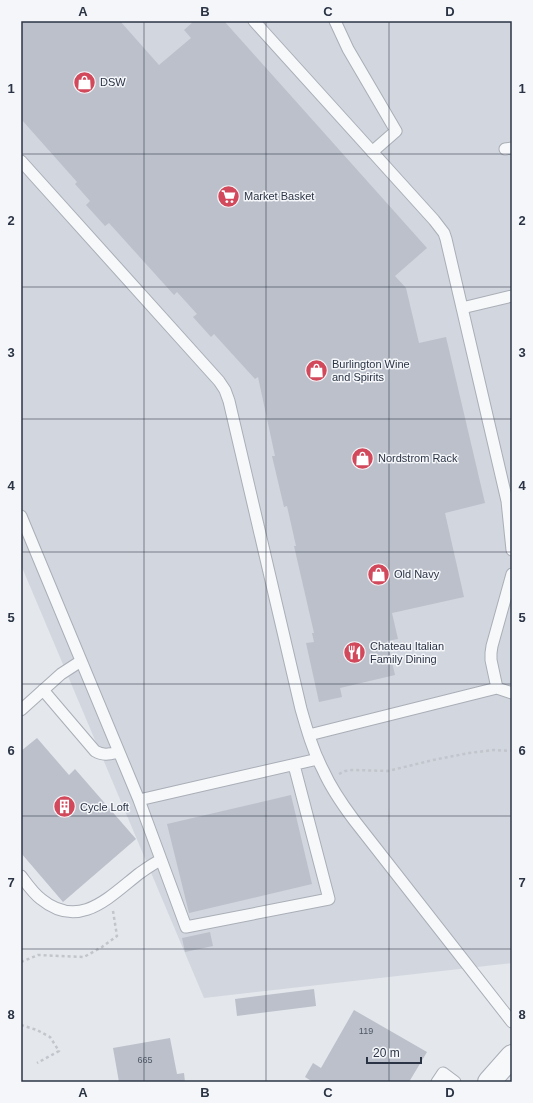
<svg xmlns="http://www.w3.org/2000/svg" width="533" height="1103" font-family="Helvetica,sans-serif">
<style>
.built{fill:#d2d6de}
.building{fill:#bbc0ca}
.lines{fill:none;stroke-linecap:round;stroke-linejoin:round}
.service-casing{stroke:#a9aeb7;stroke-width:13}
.tertiary-casing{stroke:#a9aeb7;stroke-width:24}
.path{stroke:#c2c5cb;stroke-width:2.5;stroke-dasharray:3 3;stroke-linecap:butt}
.service{stroke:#f7f8fa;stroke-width:11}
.tertiary{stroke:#f7f8fa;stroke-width:22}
.grid{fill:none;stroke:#2b3445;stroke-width:1;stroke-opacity:0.55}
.labels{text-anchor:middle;stroke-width:3;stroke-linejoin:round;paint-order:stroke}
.number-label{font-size:9px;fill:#4f5766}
.poi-label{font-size:11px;fill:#2b3445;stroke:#f4f6f9;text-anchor:start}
.neatline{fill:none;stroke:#2b3445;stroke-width:1.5}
.grid-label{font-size:13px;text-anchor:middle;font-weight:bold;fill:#2b3445}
</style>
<rect width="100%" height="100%" fill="#e4e7ec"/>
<path class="built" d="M 21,21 L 512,22 L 512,963 L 204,998 L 21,565 Z"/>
<path class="building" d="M 21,21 L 120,21 L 159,65 L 191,38 L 184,30 L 194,21 L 224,21 L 427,248 L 395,276 L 406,288 L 419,343 L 446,337 L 485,503 L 445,513 L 464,597 L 392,613 L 398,639 L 387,641 L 395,675 L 340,688 L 342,697 L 319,702 L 306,643 L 314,642 L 312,633 L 314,633 L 294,546 L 296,546 L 287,506 L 284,507 L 272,456 L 275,456 L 258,377 L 255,379 L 214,334 L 211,337 L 193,317 L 197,314 L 177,292 L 174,295 L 109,223 L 105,226 L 86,205 L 90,201 L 75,184 L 77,182 L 21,119 Z
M 37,738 L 69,775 L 75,769 L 136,839 L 63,902 L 21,853 L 21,751 Z
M 291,795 L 312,884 L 189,913 L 167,824 Z
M 210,932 L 213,946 L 185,952 L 182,938 Z
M 314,989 L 316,1006 L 237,1016 L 235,999 Z
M 354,1010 L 427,1052 L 409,1082 L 313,1082 L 305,1077 L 313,1063 L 321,1068 Z
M 170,1038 L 177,1074 L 184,1073 L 185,1082 L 119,1082 L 113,1048 Z"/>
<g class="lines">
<defs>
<path id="service" d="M 254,21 L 434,220 L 444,233 L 446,239 L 507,501 L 512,550
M 335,21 L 348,49 L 396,131 L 372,152
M 505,149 L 512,148
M 21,161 L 219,381 L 225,390 L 229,401 L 301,709 C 307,730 313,751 323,770 C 331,788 342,804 354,820 L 512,1022
M 462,308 L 512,296
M 21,516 L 139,800 L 186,927 L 329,899 L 294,765
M 497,688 L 512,693
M 43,690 L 95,751 C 103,756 110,754 119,752
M 21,710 L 61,674 L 81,661
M 309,735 L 497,688 L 491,660 L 491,653 L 492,646 L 512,574
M 139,800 L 318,759
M 21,876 C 27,884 33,893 41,899 C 80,931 110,896 140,873 C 147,868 154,863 161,860
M 437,1082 L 443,1073 L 455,1082"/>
<path id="tertiary" d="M 489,1082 L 512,1056"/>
</defs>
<use href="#service" class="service-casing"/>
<use href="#tertiary" class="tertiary-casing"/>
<path class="path" d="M 339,774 L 345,771 L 352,770 L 388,771 L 433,760 L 469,753 L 494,750 L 512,751
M 21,962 L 38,955 L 84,957 L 102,947 L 117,936 L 113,911
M 21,1025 L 37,1030 L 50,1037 L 59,1051 L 37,1063"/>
<use href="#service" class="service"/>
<use href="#tertiary" class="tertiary"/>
</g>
<path class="grid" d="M 144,21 L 144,1082M 266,21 L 266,1082M 389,21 L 389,1082M 21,154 L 512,154M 21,287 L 512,287M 21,419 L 512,419M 21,552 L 512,552M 21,684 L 512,684M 21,816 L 512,816M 21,949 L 512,949"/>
<defs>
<symbol id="shop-disc" viewBox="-11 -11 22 22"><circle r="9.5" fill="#d1495b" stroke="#f4f6f9"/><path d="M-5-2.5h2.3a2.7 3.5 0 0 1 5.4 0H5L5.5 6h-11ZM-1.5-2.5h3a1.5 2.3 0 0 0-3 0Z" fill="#fff"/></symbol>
<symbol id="supermarket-disc" viewBox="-11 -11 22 22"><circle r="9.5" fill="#d1495b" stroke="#f4f6f9"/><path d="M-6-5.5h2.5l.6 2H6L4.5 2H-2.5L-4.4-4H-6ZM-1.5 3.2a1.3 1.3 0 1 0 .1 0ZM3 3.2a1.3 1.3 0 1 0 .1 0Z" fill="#fff"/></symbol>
<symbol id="restaurant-disc" viewBox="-11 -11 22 22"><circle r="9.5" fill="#d1495b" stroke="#f4f6f9"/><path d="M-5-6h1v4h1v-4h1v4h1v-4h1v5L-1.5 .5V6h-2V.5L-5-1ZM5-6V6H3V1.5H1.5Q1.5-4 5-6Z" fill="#fff"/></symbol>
<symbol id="building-disc" viewBox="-11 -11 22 22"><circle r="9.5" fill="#d1495b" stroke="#f4f6f9"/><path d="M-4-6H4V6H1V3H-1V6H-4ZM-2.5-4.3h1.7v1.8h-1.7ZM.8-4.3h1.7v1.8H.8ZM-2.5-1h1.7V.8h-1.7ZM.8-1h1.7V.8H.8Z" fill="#fff"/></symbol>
</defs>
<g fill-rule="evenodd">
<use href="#shop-disc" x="72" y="70" width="25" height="25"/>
<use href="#supermarket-disc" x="216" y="184" width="25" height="25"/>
<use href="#shop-disc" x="304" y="358" width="25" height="25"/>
<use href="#shop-disc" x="350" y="446" width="25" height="25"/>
<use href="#shop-disc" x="366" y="562" width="25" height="25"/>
<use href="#restaurant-disc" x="342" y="640" width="25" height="25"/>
<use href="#building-disc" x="52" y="794" width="25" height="25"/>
</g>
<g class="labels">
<g class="number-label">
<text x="366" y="1034">119</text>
<text x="145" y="1063">665</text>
</g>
<g class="poi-label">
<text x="100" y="86">DSW</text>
<text x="244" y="200">Market Basket</text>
<text x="332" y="368">Burlington Wine<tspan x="332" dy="13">and Spirits</tspan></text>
<text x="378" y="462">Nordstrom Rack</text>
<text x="394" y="578">Old Navy</text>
<text x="370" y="650">Chateau Italian<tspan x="370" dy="13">Family Dining</tspan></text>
<text x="80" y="811">Cycle Loft</text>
</g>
</g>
<rect width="533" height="1103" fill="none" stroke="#f4f6f9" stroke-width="44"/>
<path d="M367 1057v6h54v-6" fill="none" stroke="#2b3445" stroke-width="2"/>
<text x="373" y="1057" font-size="12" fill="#2b3445" stroke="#f4f6f9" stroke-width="3" paint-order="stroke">20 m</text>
<rect x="22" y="22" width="489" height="1059" class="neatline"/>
<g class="grid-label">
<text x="83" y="16">A</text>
<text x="205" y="16">B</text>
<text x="328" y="16">C</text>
<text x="450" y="16">D</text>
<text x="11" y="93">1</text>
<text x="522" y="93">1</text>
<text x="11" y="225">2</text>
<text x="522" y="225">2</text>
<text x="11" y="357">3</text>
<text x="522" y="357">3</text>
<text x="11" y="490">4</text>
<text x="522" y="490">4</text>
<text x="11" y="622">5</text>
<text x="522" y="622">5</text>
<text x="11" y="755">6</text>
<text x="522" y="755">6</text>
<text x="11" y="887">7</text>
<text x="522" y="887">7</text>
<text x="11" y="1019">8</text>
<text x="522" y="1019">8</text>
<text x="83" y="1097">A</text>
<text x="205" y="1097">B</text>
<text x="328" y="1097">C</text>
<text x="450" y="1097">D</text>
</g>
</svg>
